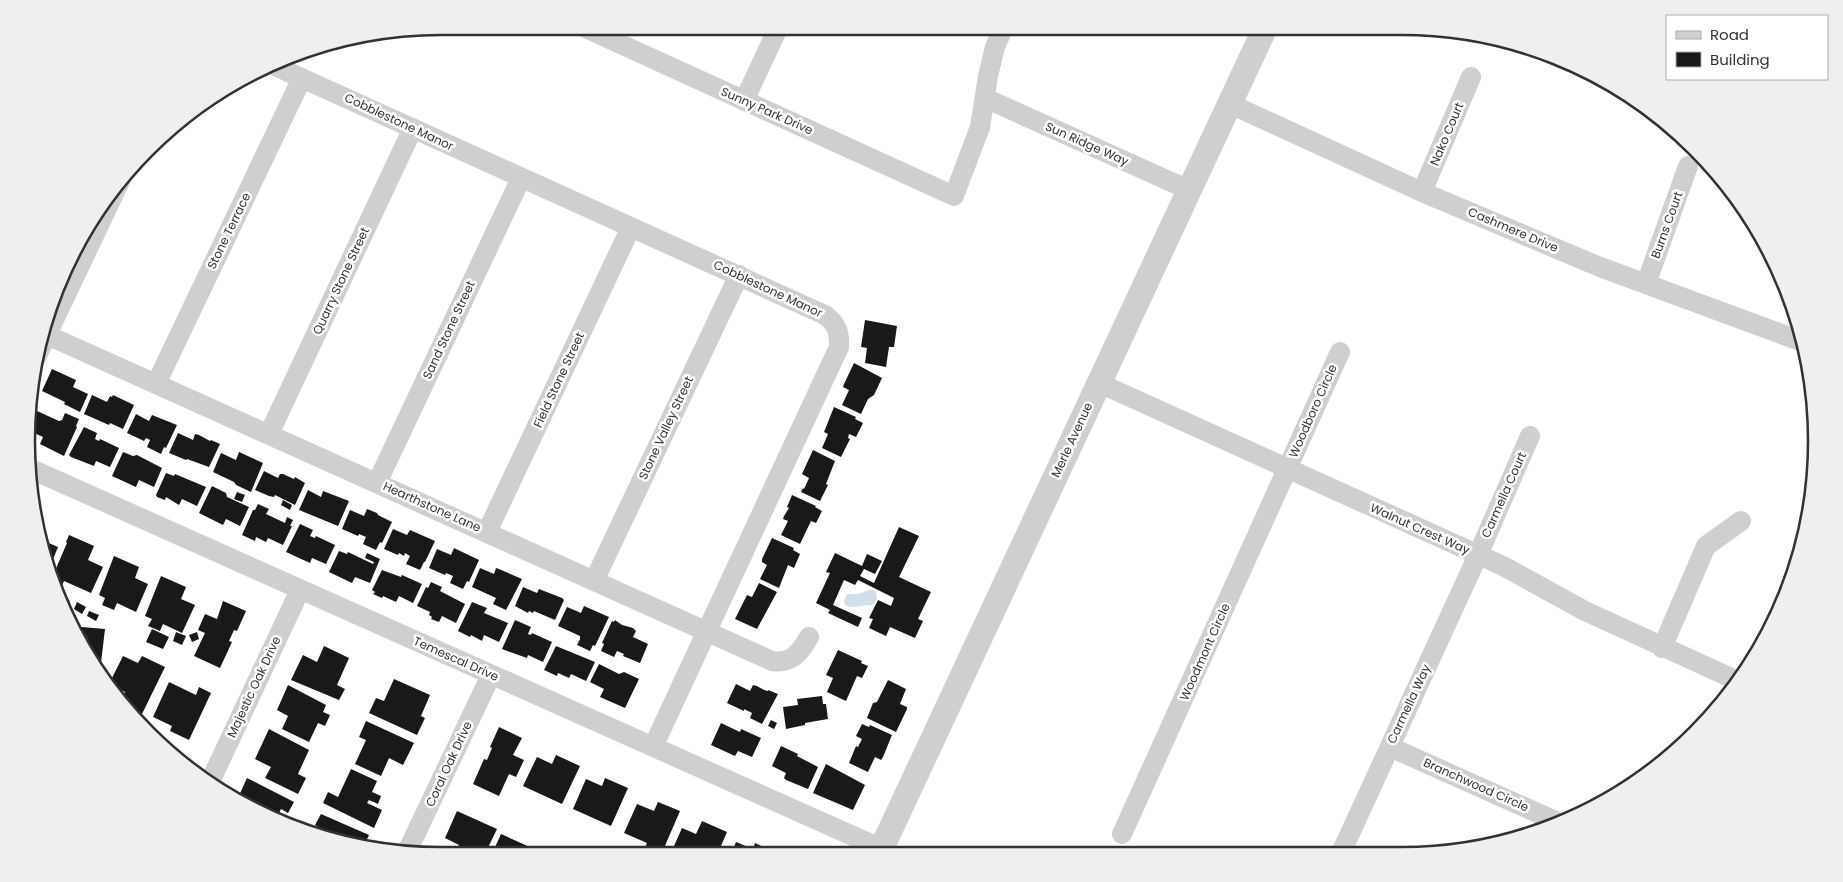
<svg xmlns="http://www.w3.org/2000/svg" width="1843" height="882" font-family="Poppins,sans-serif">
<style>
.water{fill:#d0dfea}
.building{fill:#191919}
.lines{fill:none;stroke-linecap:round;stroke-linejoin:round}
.minor{stroke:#cfcfcf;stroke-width:20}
.tertiary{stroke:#cfcfcf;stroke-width:25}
.labels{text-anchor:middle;stroke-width:5;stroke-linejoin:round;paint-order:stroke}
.street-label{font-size:12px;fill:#323232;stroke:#fff}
.rim{fill:none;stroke:#323232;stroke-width:2.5}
</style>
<rect width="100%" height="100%" fill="#fff"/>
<path class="water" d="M 872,589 L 876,592 L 877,599 L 873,605 C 863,604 854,610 845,605 L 844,601 L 847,594 L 858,594 Z"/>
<path class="building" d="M 865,320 L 897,326 L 894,347 L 889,347 L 886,367 L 865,363 L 867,348 L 861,347 Z
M 854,363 L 882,378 L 874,395 L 868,399 L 861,414 L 842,405 L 849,390 L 843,387 L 844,384 Z
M 52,369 L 76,380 L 73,387 L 88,394 L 80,412 L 64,404 L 65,402 L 42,391 Z
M 92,395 L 107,402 L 110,396 L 112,397 L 113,395 L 134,405 L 123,429 L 110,423 L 109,425 L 84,414 Z
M 834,407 L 856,417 L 855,419 L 863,423 L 856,437 L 849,434 L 848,438 L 850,439 L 841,457 L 822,448 L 828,434 L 824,432 Z
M 37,411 L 59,421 L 62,420 L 65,413 L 79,419 L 76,426 L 77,427 L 64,456 L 40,444 L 43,437 L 32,432 L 32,423 Z
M 136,414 L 149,421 L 152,415 L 177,425 L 166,448 L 164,447 L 161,454 L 147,447 L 150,440 L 146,438 L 144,441 L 127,433 Z
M 84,427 L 97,433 L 95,439 L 99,441 L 100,439 L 119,448 L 110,467 L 96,461 L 94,466 L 71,457 L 69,455 Z
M 178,433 L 193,440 L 195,434 L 199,435 L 210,441 L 211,440 L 220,444 L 209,467 L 187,459 L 186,460 L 169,453 Z
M 813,450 L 835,461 L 826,484 L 828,485 L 820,501 L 801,492 L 803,488 L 804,489 L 809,478 L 802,474 Z
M 123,452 L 133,456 L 137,455 L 162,468 L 154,487 L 139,480 L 136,487 L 112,476 Z
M 239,452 L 263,463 L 251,492 L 236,485 L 234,482 L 213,472 L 221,453 L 236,460 Z
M 264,471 L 278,478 L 280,474 L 283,474 L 294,479 L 295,477 L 305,483 L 295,505 L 275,495 L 274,497 L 269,496 L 255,490 Z
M 166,473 L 174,476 L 175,474 L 206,487 L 197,506 L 182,499 L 179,505 L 166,497 L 165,500 L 157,497 L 156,495 Z
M 212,486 L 226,493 L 227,497 L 249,507 L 240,526 L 226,519 L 223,525 L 199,513 Z
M 308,490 L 321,497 L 323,491 L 349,501 L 338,526 L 299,510 Z
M 237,492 L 245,495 L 242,502 L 234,499 Z
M 792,495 L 816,506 L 815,507 L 822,511 L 816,523 L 811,521 L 800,544 L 781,535 L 788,521 L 783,519 L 784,516 L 789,508 L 787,507 Z
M 283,500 L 292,505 L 290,510 L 281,505 Z
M 258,504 L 269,509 L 266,514 L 285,523 L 287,517 L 293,520 L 290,526 L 292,526 L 283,545 L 268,538 L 266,542 L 256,537 L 255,541 L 242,535 L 253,510 L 255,510 Z
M 367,509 L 377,513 L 378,515 L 392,522 L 382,543 L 380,542 L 376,550 L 363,544 L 366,537 L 359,534 L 358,536 L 342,529 L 350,510 L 364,516 Z
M 300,524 L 313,530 L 310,536 L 315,538 L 316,536 L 335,545 L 326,564 L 312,558 L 310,563 L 286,552 Z
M 899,527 L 919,536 L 899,577 L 931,592 L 918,619 L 923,621 L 915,638 L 890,627 L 886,636 L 869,628 L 873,619 L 869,618 L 878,600 L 891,606 L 894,598 L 858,580 L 855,585 L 844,580 L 833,605 L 862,618 L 858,627 L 828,613 L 830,610 L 816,603 L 830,573 L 826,572 L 835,553 L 862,566 L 867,554 L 882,561 L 875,574 L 864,569 L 860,576 L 874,583 Z
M 393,529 L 407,535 L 410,530 L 435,541 L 425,562 L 424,562 L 420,570 L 406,564 L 410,556 L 405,553 L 404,556 L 399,553 L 398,555 L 384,549 Z
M 69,535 L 94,546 L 88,560 L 103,567 L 91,593 L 64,581 L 61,588 L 58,587 L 54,573 L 67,543 L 66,542 Z
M 772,538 L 794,548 L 793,550 L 800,554 L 794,568 L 788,565 L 779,588 L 760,579 L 767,565 L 762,562 L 762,559 Z
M 44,541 L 58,547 L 51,564 Z
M 454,548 L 479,560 L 469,582 L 467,581 L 463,589 L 450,583 L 453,576 L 446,573 L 445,575 L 429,568 L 437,549 L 451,555 Z
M 339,551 L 347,554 L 348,552 L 373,564 L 374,562 L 365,558 L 367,553 L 380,559 L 370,583 L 355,577 L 352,583 L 329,572 Z
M 114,556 L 139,567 L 135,578 L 148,584 L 136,612 L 117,603 L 114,610 L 102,605 L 105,598 L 99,595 Z
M 480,568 L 494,574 L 496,568 L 499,569 L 522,579 L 506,610 L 493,604 L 496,598 L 472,587 Z
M 382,570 L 401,577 L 402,575 L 422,584 L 413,603 L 399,596 L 396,602 L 383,596 L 382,598 L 373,594 L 375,592 L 372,590 Z
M 161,576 L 186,587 L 181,599 L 195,605 L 182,633 L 163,624 L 160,631 L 148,626 L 152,619 L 145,616 Z
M 431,582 L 442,587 L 440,591 L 465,604 L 456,623 L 442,616 L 439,622 L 431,619 L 432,617 L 429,615 L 430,612 L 417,606 L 426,587 L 428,588 Z
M 759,583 L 777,592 L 757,629 L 735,619 L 747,595 L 752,597 Z
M 523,587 L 537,593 L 539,589 L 562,598 L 564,600 L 555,620 L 534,611 L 533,613 L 529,611 L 528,613 L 515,606 Z
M 63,596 L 70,601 L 64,608 L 61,598 Z
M 223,601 L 246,611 L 237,631 L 234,630 L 229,641 L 232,642 L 220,668 L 194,656 L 205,633 L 198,630 L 205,614 L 217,619 Z
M 77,602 L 86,607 L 82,614 L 74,609 Z
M 472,602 L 487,608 L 484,613 L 508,623 L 499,642 L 484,635 L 482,641 L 471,635 L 470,637 L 458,631 Z
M 584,606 L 609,617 L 595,646 L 593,645 L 590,651 L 577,645 L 580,639 L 580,636 L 558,626 L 567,607 L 581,613 Z
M 89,611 L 99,615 L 96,621 L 87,616 Z
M 515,620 L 531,627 L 528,634 L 531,635 L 532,633 L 552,642 L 543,662 L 528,655 L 527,658 L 502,649 Z
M 615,620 L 622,625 L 633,628 L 636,631 L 633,637 L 648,644 L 640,663 L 623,656 L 624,654 L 617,651 L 614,657 L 601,651 L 604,644 L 602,643 L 612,621 L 614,622 Z
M 70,626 L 105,629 L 101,663 L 96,663 Z
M 152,629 L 169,637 L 163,649 L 146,642 Z
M 176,632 L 186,636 L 182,645 L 173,641 Z
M 197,632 L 199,639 L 192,642 L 189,635 Z
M 324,646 L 349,658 L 337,685 L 345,689 L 339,700 L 291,680 L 303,655 L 317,662 Z
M 556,646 L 595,662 L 586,681 L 571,674 L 569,678 L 558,673 L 557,676 L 544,670 Z
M 838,650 L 862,661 L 861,663 L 868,666 L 862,678 L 857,676 L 846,701 L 827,692 L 833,678 L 826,675 Z
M 123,656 L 138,663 L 142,656 L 165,667 L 142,714 L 129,708 L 122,698 L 125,692 L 114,687 L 110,682 Z
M 599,664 L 619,674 L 624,672 L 639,679 L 625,708 L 600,697 L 604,689 L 590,682 Z
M 394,679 L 430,695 L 421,716 L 425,718 L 417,735 L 369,713 L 376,698 L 384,701 Z
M 888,680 L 906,689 L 900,704 L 907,707 L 907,709 L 896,732 L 867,718 L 873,703 L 877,702 Z
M 169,682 L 196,695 L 199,687 L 211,693 L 189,740 L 170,731 L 172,726 L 153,717 Z
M 736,684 L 750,691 L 753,685 L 757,686 L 764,690 L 768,691 L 768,690 L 778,694 L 762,724 L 750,718 L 752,713 L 744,709 L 744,711 L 727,703 Z
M 288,685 L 326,705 L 323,712 L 330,715 L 325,726 L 318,723 L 309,742 L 282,729 L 288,716 L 277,710 Z
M 822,696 L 823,704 L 826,704 L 828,719 L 805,723 L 805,725 L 786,729 L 783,707 L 798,705 L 797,699 Z
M 771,720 L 777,723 L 774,729 L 768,726 Z
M 366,721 L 414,743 L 403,765 L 389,758 L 381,776 L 355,764 L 366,740 L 359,737 Z
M 721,723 L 740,732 L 741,729 L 761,738 L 752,757 L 738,751 L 735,756 L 711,745 Z
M 862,724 L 869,727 L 870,725 L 892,735 L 883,757 L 881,760 L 875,757 L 868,772 L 849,763 L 856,746 L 858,747 L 862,739 L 856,736 Z
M 499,727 L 522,738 L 513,755 L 524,760 L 516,777 L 509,774 L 499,796 L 473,784 L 484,759 L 487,760 L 492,748 L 490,747 Z
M 269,729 L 309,750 L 298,774 L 306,778 L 298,794 L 265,778 L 271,767 L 255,759 Z
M 781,746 L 798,754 L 797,756 L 818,767 L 808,789 L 786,780 L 784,778 L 786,773 L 772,766 Z
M 556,755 L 580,766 L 562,804 L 523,786 L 537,757 L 552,764 Z
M 826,764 L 865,785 L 853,810 L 813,793 Z
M 351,769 L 377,781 L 372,792 L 381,796 L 378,804 L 369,800 L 367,803 L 382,810 L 374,828 L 323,803 L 328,792 L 338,797 Z
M 247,778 L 294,802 L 288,813 L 281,809 L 275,821 L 237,800 Z
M 605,778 L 628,788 L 611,826 L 573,809 L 586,779 L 602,786 Z
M 658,802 L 680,811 L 661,855 L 649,855 L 643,852 L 647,843 L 624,833 L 637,804 L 654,811 Z
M 457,811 L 497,829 L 484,856 L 453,856 L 459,845 L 445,838 Z
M 321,814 L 369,835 L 363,848 L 319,835 L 322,829 L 315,825 Z
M 702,821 L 727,832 L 717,855 L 670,855 L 682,828 L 696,834 Z
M 501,834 L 541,852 L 539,855 L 491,856 Z
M 736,842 L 753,849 L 755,843 L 780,855 L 731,855 Z"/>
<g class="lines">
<path class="minor" d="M 581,26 L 954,196 L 980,127 L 988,76 L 995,47 L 1004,26
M 275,66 L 825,315 C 837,324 840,333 839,347 L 653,747
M 985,98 L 1189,190
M 744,101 L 779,26
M 1230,104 L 1422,192 L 1600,267 L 1803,342
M 1422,192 L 1471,77
M 1646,284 L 1688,166
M 47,335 L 772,661 C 791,664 800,653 809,637
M 34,362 L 121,179
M 1099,383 L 1503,566 L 1585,611 L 1738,681
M 156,384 L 302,78
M 269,434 L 413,128
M 31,469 L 882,849
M 377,483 L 521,178
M 487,532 L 631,227
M 594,581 L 739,275
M 1662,648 L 1706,546 L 1741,521
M 1390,747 L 1562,824
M 209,784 L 300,590
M 1122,834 L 1340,352
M 407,852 L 491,675
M 1341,853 L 1478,555 L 1530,436"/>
<path class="tertiary" d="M 879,854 L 1266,26"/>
</g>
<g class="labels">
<g class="street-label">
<text transform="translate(767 111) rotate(24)" y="4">Sunny Park Drive</text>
<text transform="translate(399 122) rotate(25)" y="4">Cobblestone Manor</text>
<text transform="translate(1447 134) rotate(-67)" y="4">Nako Court</text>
<text transform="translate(1087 144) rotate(24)" y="4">Sun Ridge Way</text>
<text transform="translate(1667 225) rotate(-70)" y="4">Burns Court</text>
<text transform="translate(1513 230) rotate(23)" y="4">Cashmere Drive</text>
<text transform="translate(229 231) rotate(-64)" y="4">Stone Terrace</text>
<text transform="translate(341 281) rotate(-65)" y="4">Quarry Stone Street</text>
<text transform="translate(768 289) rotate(25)" y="4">Cobblestone Manor</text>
<text transform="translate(449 330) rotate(-65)" y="4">Sand Stone Street</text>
<text transform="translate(559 380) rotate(-65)" y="4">Field Stone Street</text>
<text transform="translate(1313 411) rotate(-66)" y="4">Woodboro Circle</text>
<text transform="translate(666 428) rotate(-65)" y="4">Stone Valley Street</text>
<text transform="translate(1072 440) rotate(-65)" y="4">Merle Avenue</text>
<text transform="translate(1504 495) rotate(-66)" y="4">Carmella Court</text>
<text transform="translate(432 507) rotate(24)" y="4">Hearthstone Lane</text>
<text transform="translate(1420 529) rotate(24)" y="4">Walnut Crest Way</text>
<text transform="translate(1205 652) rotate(-66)" y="4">Woodmont Circle</text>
<text transform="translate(456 659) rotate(24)" y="4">Temescal Drive</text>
<text transform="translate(254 687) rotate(-65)" y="4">Majestic Oak Drive</text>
<text transform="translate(1409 704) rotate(-65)" y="4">Carmella Way</text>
<text transform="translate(449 764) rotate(-65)" y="4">Coral Oak Drive</text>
<text transform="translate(1476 785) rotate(24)" y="4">Branchwood Circle</text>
</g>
</g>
<path d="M0 0H1843V882H0ZM441 35H1402A406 406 0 0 1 1808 441V441A406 406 0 0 1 1402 847H441A406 406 0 0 1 35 441V441A406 406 0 0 1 441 35Z" fill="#efefef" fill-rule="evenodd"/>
<path class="rim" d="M441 35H1402A406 406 0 0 1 1808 441V441A406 406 0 0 1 1402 847H441A406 406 0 0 1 35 441V441A406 406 0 0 1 441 35Z"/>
<rect x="1666" y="15" width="162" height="65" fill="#ffffff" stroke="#adadad"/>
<rect x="1676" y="31" width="25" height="8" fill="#cfcfcf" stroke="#adadad"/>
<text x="1710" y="40" font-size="15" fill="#323232">Road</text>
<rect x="1676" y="52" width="25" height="15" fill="#191919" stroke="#adadad"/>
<text x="1710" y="65" font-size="15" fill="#323232">Building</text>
</svg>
